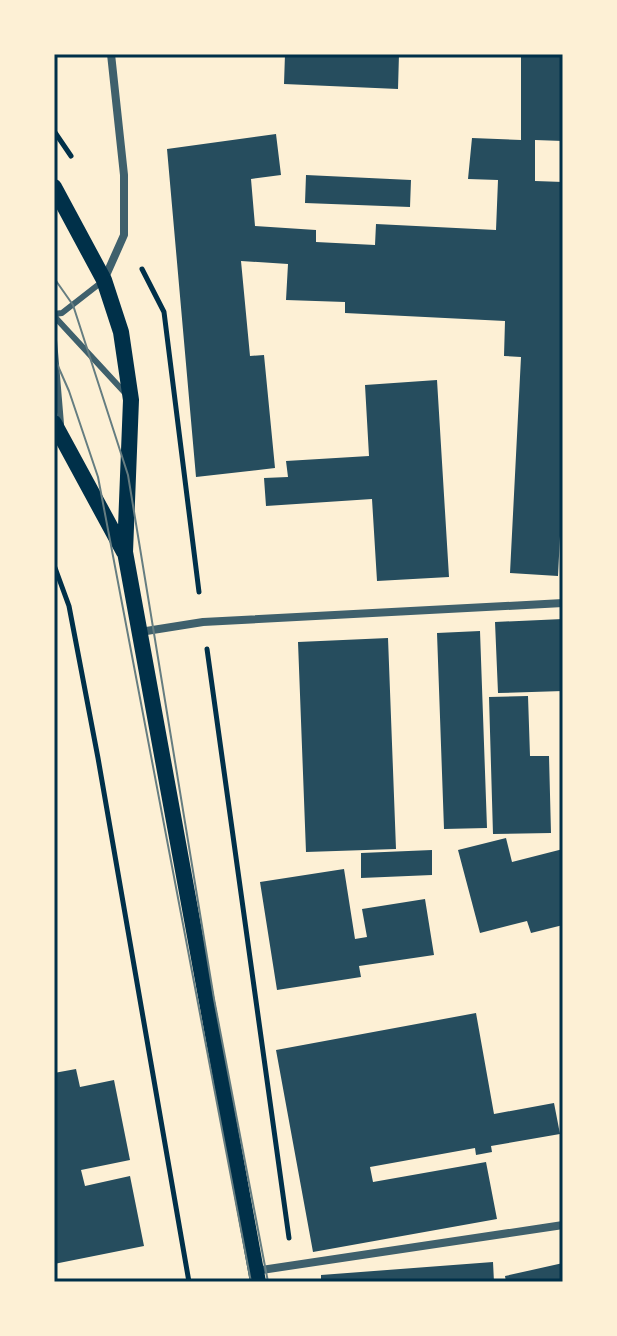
<svg xmlns="http://www.w3.org/2000/svg" width="617" height="1336" font-family="Overpass,sans-serif">
<style>
.building{fill:#264d5e}
.lines{fill:none;stroke-linecap:round;stroke-linejoin:round}
.path{stroke:#003049;stroke-width:5}
.service{stroke:#3f606c;stroke-width:6}
.minor{stroke:#3f606c;stroke-width:8}
.secondary{stroke:#003049;stroke-width:16}
.tram{stroke:#657d81;stroke-width:2}
.neatline{fill:none;stroke:#003049;stroke-width:3}
</style>
<rect width="100%" height="100%" fill="#fdf0d5"/>
<path class="building" d="M 285,54 L 399,54 L 398,89 L 284,84 Z
M 521,54 L 563,54 L 563,141 L 535,140 L 535,181 L 563,182 L 563,476 L 558,576 L 510,573 L 521,357 L 504,356 L 505,321 L 345,313 L 345,302 L 286,300 L 288,264 L 241,261 L 250,356 L 264,355 L 275,468 L 196,477 L 167,149 L 276,134 L 281,175 L 251,179 L 255,226 L 316,230 L 316,242 L 375,245 L 376,224 L 496,230 L 498,180 L 468,179 L 472,138 L 521,140 Z
M 306,175 L 411,180 L 410,207 L 305,203 Z
M 437,380 L 449,577 L 377,581 L 372,499 L 266,506 L 264,478 L 288,477 L 286,461 L 369,456 L 365,385 Z
M 563,619 L 563,691 L 498,693 L 495,622 Z
M 480,631 L 487,828 L 444,829 L 437,633 Z
M 388,638 L 396,849 L 306,852 L 298,642 Z
M 528,696 L 530,756 L 549,756 L 551,833 L 493,834 L 489,697 Z
M 506,838 L 512,862 L 563,849 L 563,925 L 531,933 L 527,921 L 480,933 L 458,850 Z
M 432,850 L 432,875 L 361,878 L 361,853 Z
M 344,869 L 355,939 L 367,937 L 362,909 L 425,899 L 434,955 L 359,966 L 361,977 L 277,990 L 260,882 Z
M 476,1013 L 494,1114 L 554,1103 L 560,1134 L 491,1146 L 492,1152 L 476,1155 L 475,1148 L 370,1167 L 373,1182 L 486,1162 L 497,1219 L 313,1252 L 276,1050 Z
M 76,1069 L 80,1087 L 114,1080 L 130,1160 L 81,1170 L 85,1186 L 130,1176 L 144,1246 L 54,1264 L 54,1073 Z
M 493,1262 L 494,1282 L 321,1282 L 321,1275 Z
M 563,1263 L 563,1282 L 506,1282 L 505,1276 Z"/>
<g class="lines">
<path class="path" d="M 54,131 L 71,156
M 142,269 L 164,312 L 199,592
M 54,565 L 69,606 L 98,758 L 189,1282
M 207,649 L 289,1238"/>
<path class="service" d="M 54,314 L 62,313 L 103,281
M 54,316 L 126,394
M 54,340 L 61,424"/>
<path class="minor" d="M 104,280 L 124,235 L 124,175 L 111,54
M 140,632 L 203,622 L 563,603
M 255,1271 L 563,1225"/>
<path class="secondary" d="M 54,187 L 104,280 L 121,332 L 131,400 L 125,552 L 258,1282
M 54,423 L 124,552"/>
<path class="tram" d="M 54,278 L 73,305 L 128,475 L 214,999 L 268,1282
M 54,357 L 69,391 L 98,477 L 251,1282"/>
</g>
<rect width="617" height="1336" fill="none" stroke="#fdf0d5" stroke-width="112"/>
<rect x="56" y="56" width="505" height="1224" class="neatline"/>
</svg>
